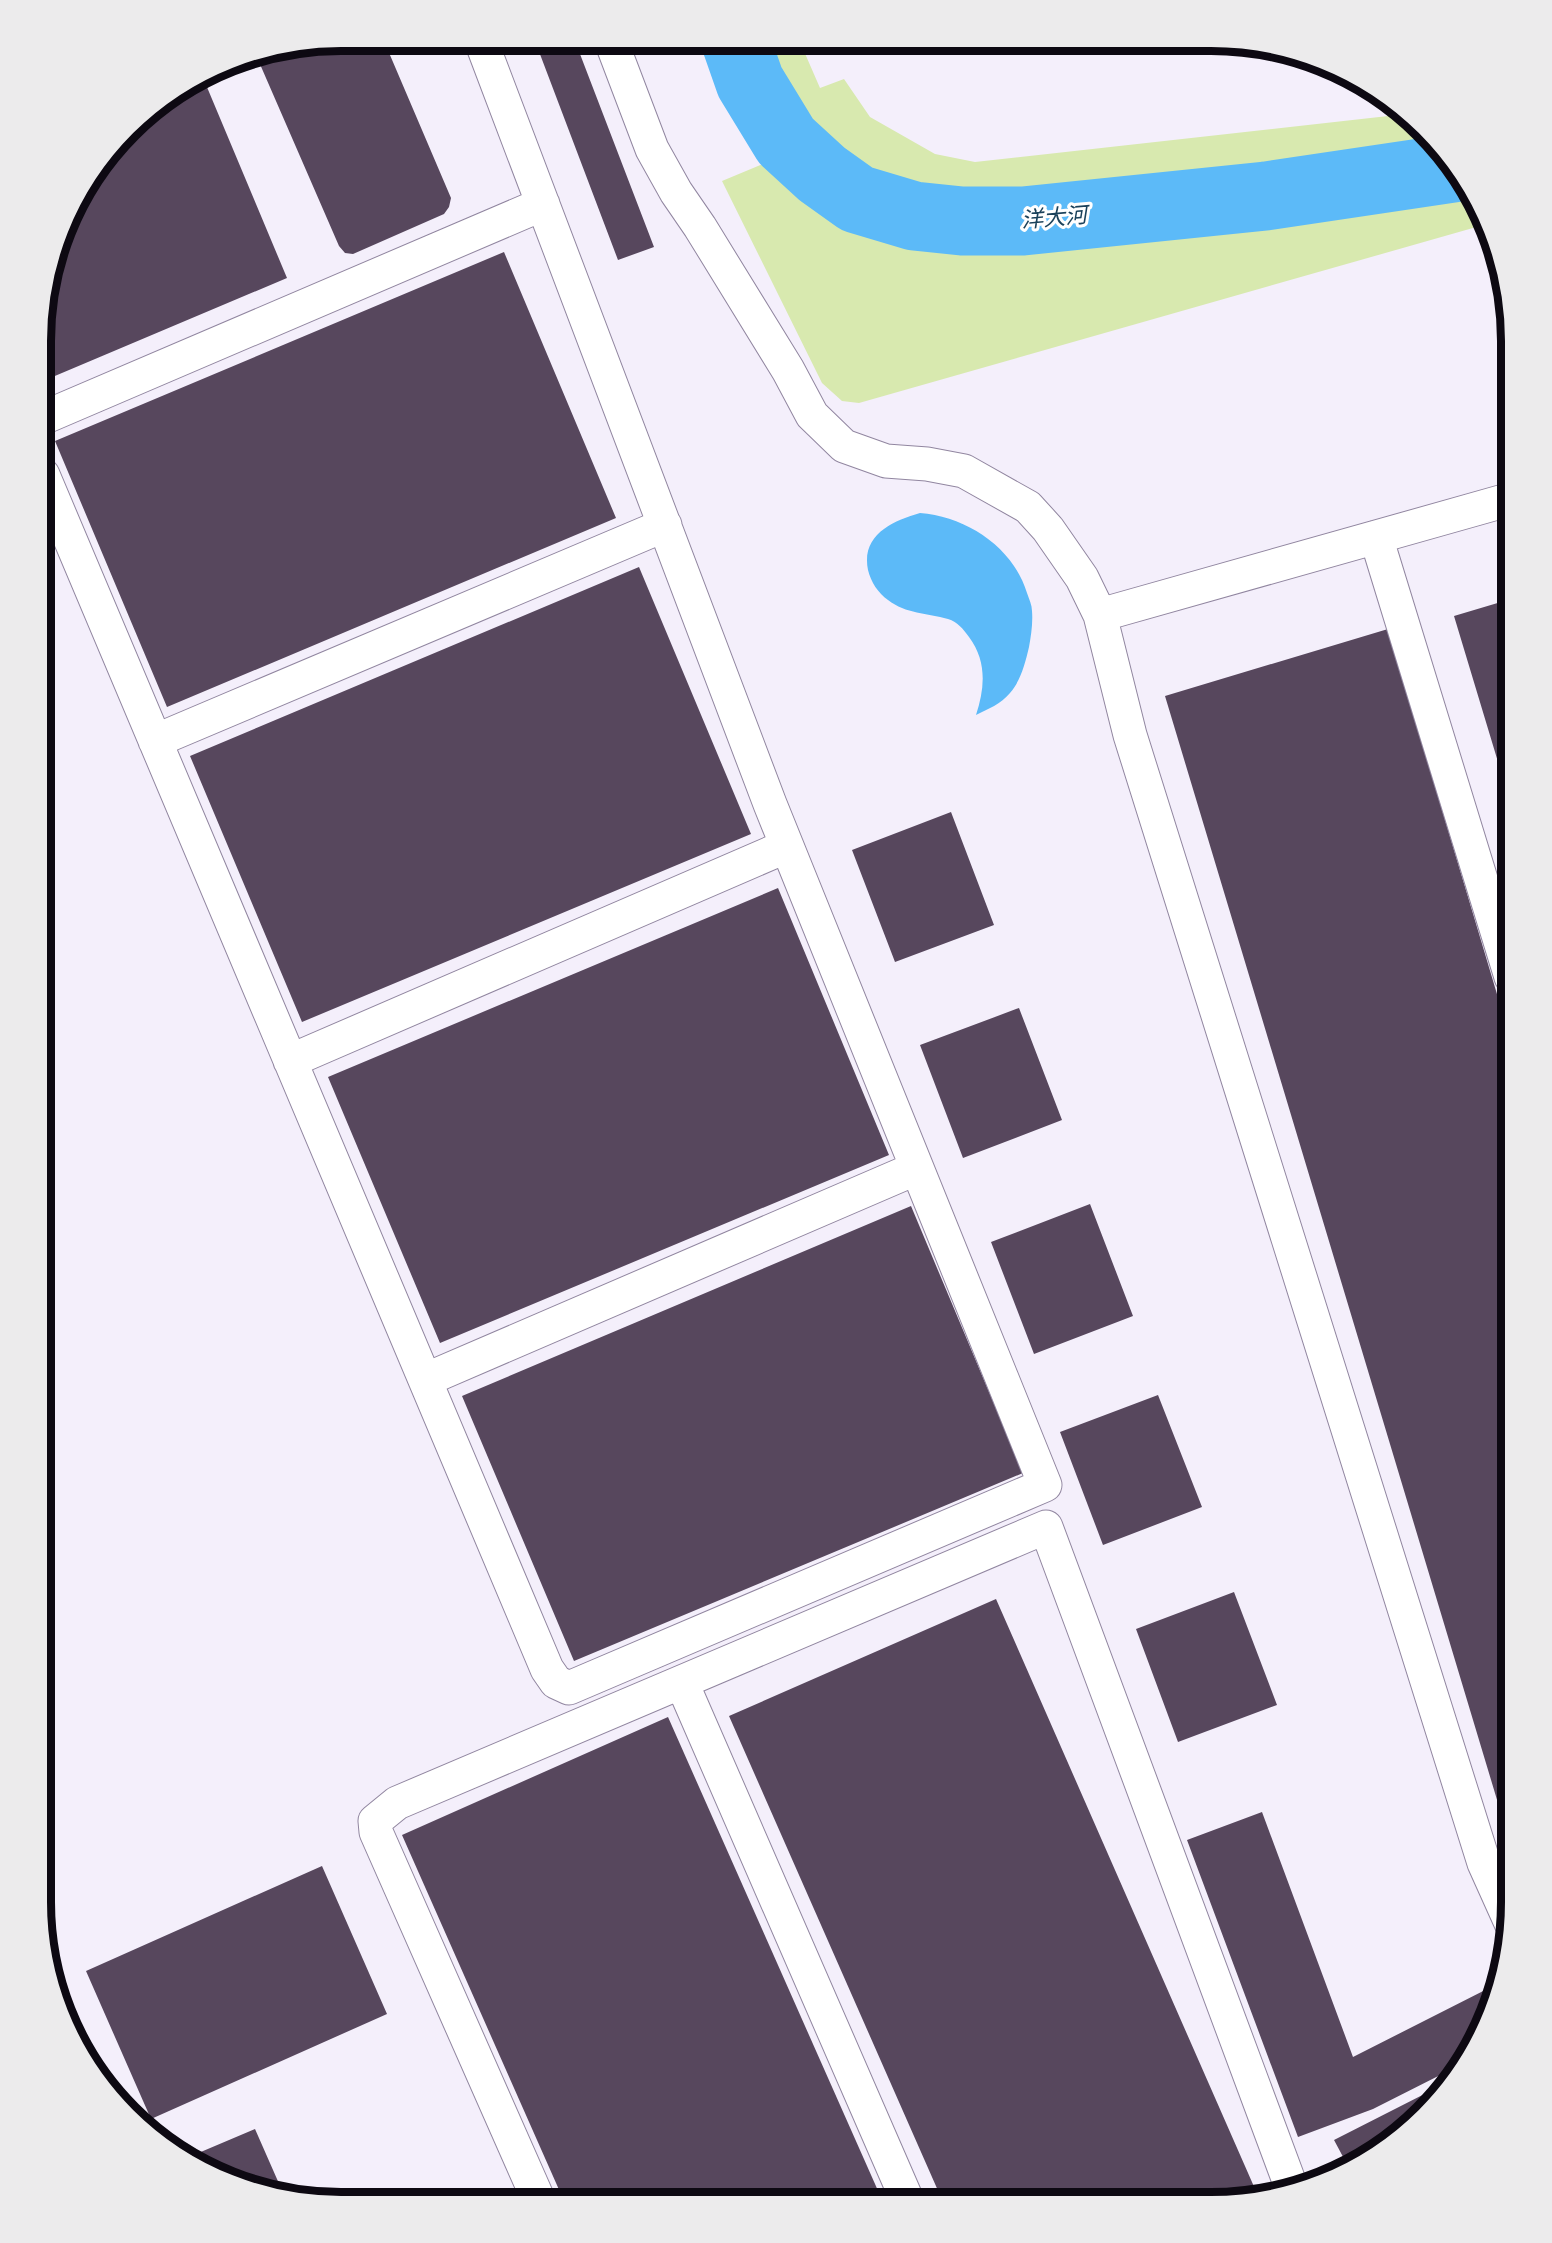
<svg xmlns="http://www.w3.org/2000/svg" width="1552" height="2243" font-family="Karla,'Noto Sans SC',sans-serif">
<style>
.green{fill:#d8e9af}
.water{fill:#5cbaf8}
.lines{fill:none;stroke-linecap:round;stroke-linejoin:round}
.river{stroke:#5cbaf8;stroke-width:69}
.building{fill:#57475d}
.minor-casing{stroke:#9186a0;stroke-width:35}
.minor{stroke:#fff;stroke-width:33}
.labels{text-anchor:middle;stroke-width:6;stroke-linejoin:round;paint-order:stroke}
.water-label{font-size:22px;font-style:italic;fill:#1b425b;stroke:#fff}
.rim{fill:none;stroke:#0d0912;stroke-width:8}
</style>
<rect width="100%" height="100%" fill="#f4effb"/>
<path class="green" d="M 723,42 L 800,42 L 820,88 L 844,79 L 870,117 L 935,154 L 975,162 L 1406,114 L 1437,143 L 1481,208 L 1487,224 L 859,403 L 842,401 L 822,383 L 722,181 L 770,161 Z"/>
<path class="water" d="M 920,513 C 967,517 1013,547 1027,593 C 1029,599 1032,605 1032,611 C 1033,623 1031,636 1029,647 C 1025,664 1021,680 1010,693 C 1001,704 988,709 976,715 C 985,688 987,661 969,637 C 963,629 958,622 948,619 C 927,613 906,614 888,600 C 878,593 871,582 868,570 C 861,535 892,521 920,513 Z"/>
<g class="lines">
<path class="river" d="M 736,42 L 750,82 L 786,141 L 822,174 L 857,199 L 914,216 L 962,221 L 1023,221 L 1266,196 L 1454,168"/>
</g>
<path class="building" d="M 341,40 L 384,41 L 451,198 L 449,207 L 444,214 L 353,254 L 345,253 L 339,246 L 256,55 Z
M 535,41 L 575,41 L 654,247 L 618,260 Z
M 204,80 L 287,278 L 43,381 L 43,301 L 81,191 L 143,115 Z
M 504,252 L 616,518 L 167,707 L 55,441 Z
M 639,567 L 751,834 L 302,1022 L 190,756 Z
M 1511,599 L 1511,805 L 1454,616 Z
M 1388,629 L 1511,1041 L 1510,1843 L 1165,696 Z
M 951,812 L 994,925 L 895,962 L 852,850 Z
M 778,888 L 889,1155 L 440,1343 L 328,1077 Z
M 1019,1008 L 1062,1120 L 963,1158 L 920,1045 Z
M 1090,1204 L 1133,1316 L 1034,1354 L 991,1242 Z
M 911,1206 L 1023,1473 L 574,1661 L 462,1396 Z
M 1158,1395 L 1202,1507 L 1103,1545 L 1060,1432 Z
M 1234,1592 L 1277,1705 L 1178,1742 L 1136,1629 Z
M 996,1599 L 1259,2198 L 1211,2202 L 943,2202 L 729,1716 Z
M 668,1717 L 883,2202 L 564,2201 L 402,1835 Z
M 1262,1812 L 1353,2057 L 1499,1983 L 1495,1999 L 1464,2063 L 1373,2109 L 1298,2137 L 1187,1840 Z
M 322,1866 L 387,2014 L 151,2119 L 86,1971 Z
M 1450,2081 L 1409,2128 L 1349,2168 L 1334,2140 Z
M 255,2129 L 284,2195 L 226,2180 L 201,2165 L 196,2154 Z"/>
<g class="lines">
<defs>
<path id="minor" d="M 611,41 L 652,149 L 676,192 L 700,227 L 788,370 L 812,415 L 844,446 L 886,461 L 927,464 L 964,471 L 1028,507 L 1048,529 L 1082,578 L 1100,615 L 1130,735 L 1484,1863 L 1511,1923
M 43,418 L 543,204
M 43,475 L 547,1669 L 556,1682 L 569,1688 L 1045,1485 L 770,804 L 481,41
M 1376,537 L 1511,977
M 1100,615 L 1511,499
M 155,741 L 665,525
M 290,1061 L 787,846
M 425,1380 L 917,1168
M 682,1683 L 908,2202
M 539,2201 L 376,1832 L 375,1821 L 397,1803 L 1046,1527 L 1292,2189"/>
</defs>
<use href="#minor" class="minor-casing"/>
<use href="#minor" class="minor"/>
</g>
<g class="labels">
<g class="water-label">
<text transform="translate(1054 217) rotate(-5)" y="8">洋大河</text>
</g>
</g>
<path d="M0 0H1552V2243H0ZM341 51H1211A290 290 0 0 1 1501 341V1902A290 290 0 0 1 1211 2192H341A290 290 0 0 1 51 1902V341A290 290 0 0 1 341 51Z" fill="#ecebec" fill-rule="evenodd"/>
<path class="rim" d="M341 51H1211A290 290 0 0 1 1501 341V1902A290 290 0 0 1 1211 2192H341A290 290 0 0 1 51 1902V341A290 290 0 0 1 341 51Z"/>
</svg>
